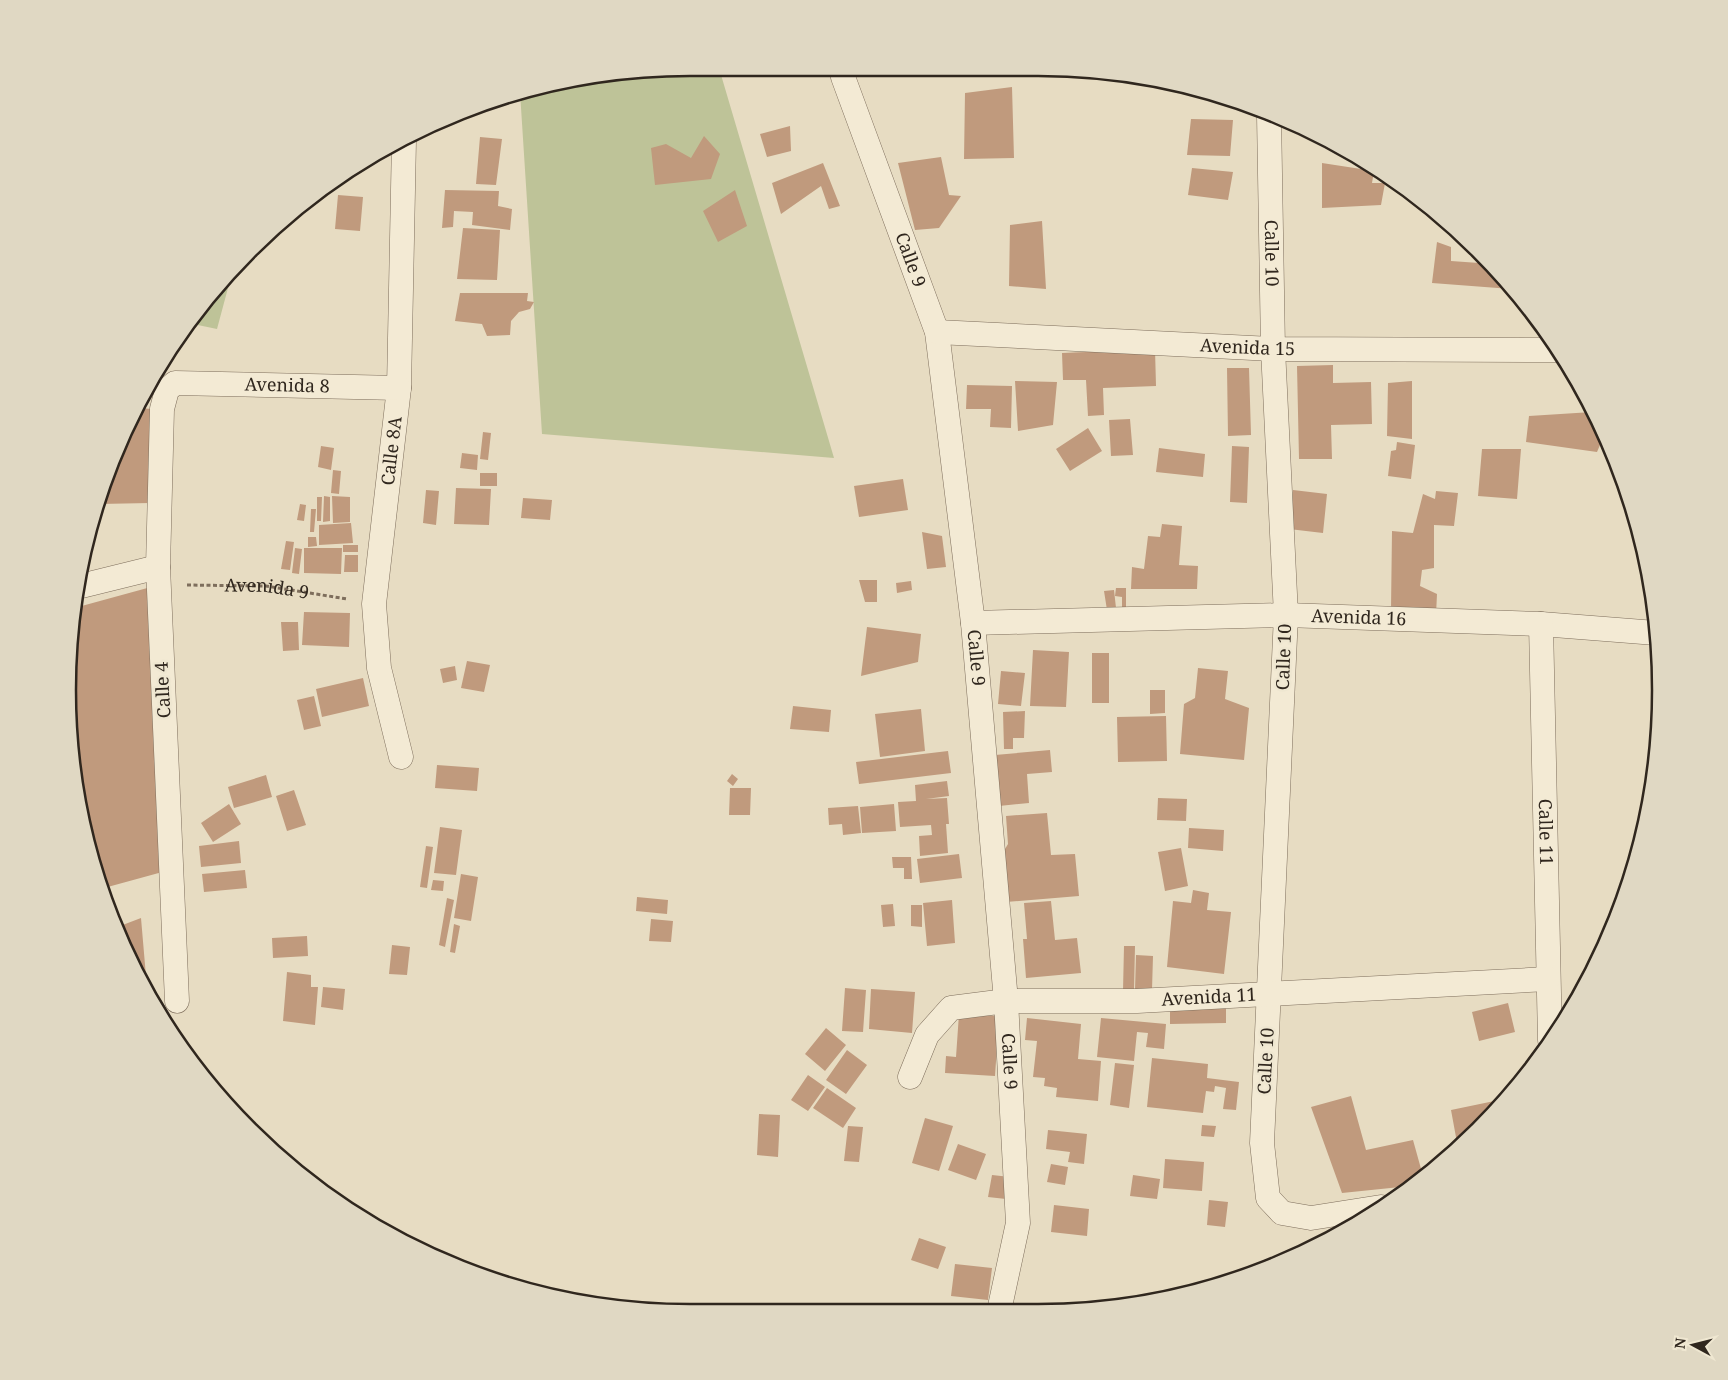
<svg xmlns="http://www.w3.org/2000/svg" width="1728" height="1380" font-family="'Noto Serif',serif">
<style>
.green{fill:#bec398}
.building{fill:#c09a7d}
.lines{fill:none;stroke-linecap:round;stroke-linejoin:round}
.street-casing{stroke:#7e6e5c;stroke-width:25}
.path{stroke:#7e6e5c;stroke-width:3;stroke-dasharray:4 2.5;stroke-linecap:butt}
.street{stroke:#f3ead4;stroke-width:24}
.labels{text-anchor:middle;stroke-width:5;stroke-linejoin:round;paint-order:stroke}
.street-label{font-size:18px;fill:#30271e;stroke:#efe7d1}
.rim{fill:none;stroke:#30271e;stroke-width:2.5}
</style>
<rect width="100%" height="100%" fill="#e7dcc2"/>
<path class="green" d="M 690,68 L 719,68 L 834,458 L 542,434 L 520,92 L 529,89 Z
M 232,273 L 217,329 L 193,324 Z"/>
<path class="building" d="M 745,68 L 787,68 L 789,77 L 747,77 Z
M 1012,87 L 1014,158 L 964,159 L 965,93 Z
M 1191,119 L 1233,120 L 1230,156 L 1187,155 Z
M 790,126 L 791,151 L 767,157 L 760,134 Z
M 704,136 L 720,154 L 711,179 L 655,185 L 651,148 L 666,144 L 691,158 Z
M 480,137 L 502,139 L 496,185 L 476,184 Z
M 941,157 L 949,195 L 961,196 L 939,228 L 915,230 L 898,163 Z
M 823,163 L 840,206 L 829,209 L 821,186 L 781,214 L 772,183 Z
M 1322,163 L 1374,171 L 1372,183 L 1385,183 L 1381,205 L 1322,208 Z
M 1192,168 L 1233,172 L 1228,200 L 1188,195 Z
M 445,190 L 499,191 L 498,206 L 512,209 L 510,230 L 472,225 L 473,212 L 454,211 L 453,227 L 442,228 Z
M 735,190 L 747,226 L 718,242 L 703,211 Z
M 338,195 L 363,197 L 360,231 L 335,229 Z
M 1042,221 L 1046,289 L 1009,286 L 1010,225 Z
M 463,228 L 500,230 L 497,280 L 457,279 Z
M 1437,242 L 1451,247 L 1451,261 L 1479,263 L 1480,256 L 1511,289 L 1432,283 Z
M 460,293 L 528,293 L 527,301 L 534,302 L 530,309 L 519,312 L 511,321 L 510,335 L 487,336 L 482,324 L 455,321 Z
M 1155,349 L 1156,386 L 1103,388 L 1104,415 L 1088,416 L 1086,380 L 1063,380 L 1062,353 Z
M 1333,365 L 1333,383 L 1371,382 L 1372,424 L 1331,425 L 1332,459 L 1299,459 L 1297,366 Z
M 1227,368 L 1249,368 L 1251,435 L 1228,436 Z
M 1015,381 L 1057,382 L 1053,425 L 1018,431 Z
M 1412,381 L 1412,439 L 1387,436 L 1388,383 Z
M 967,385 L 1012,386 L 1011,428 L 990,427 L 991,409 L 966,409 Z
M 139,408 L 152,409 L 150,503 L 99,504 Z
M 1592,412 L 1607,444 L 1600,445 L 1597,452 L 1526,442 L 1529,416 Z
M 1130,419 L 1133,455 L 1111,456 L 1109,420 Z
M 1088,428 L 1102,451 L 1070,471 L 1056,449 Z
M 483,432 L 491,433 L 488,460 L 480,459 Z
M 1397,442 L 1415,445 L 1411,479 L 1388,476 L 1391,451 L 1396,450 Z
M 321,446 L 334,448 L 331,470 L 318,467 Z
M 1232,446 L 1249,447 L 1247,503 L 1230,502 Z
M 1159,448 L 1205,454 L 1203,477 L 1156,472 Z
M 1482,449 L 1521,449 L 1517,499 L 1478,496 Z
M 462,453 L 478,455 L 477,470 L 460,468 Z
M 333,470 L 341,471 L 339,494 L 331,493 Z
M 480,473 L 497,473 L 497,486 L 480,486 Z
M 903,479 L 908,510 L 859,517 L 854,486 Z
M 456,488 L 491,489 L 489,525 L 454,524 Z
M 426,490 L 439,491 L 436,525 L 423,523 Z
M 1293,490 L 1327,494 L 1323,533 L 1289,529 Z
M 1436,491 L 1458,493 L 1454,526 L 1434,525 L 1434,568 L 1422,570 L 1420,586 L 1437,594 L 1436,615 L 1391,609 L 1392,531 L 1413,533 L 1423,494 L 1435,499 Z
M 324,496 L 330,497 L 330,521 L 323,522 Z
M 332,496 L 350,497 L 350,522 L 333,523 Z
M 317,497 L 322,497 L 321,521 L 317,521 Z
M 523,498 L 552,500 L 550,520 L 521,518 Z
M 300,504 L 306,505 L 304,521 L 297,520 Z
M 311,509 L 316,509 L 314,532 L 310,532 Z
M 351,523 L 353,543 L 319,545 L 319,525 Z
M 1162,524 L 1182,526 L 1179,565 L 1198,566 L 1197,589 L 1131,589 L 1132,567 L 1144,569 L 1148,536 L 1160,537 Z
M 922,532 L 942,536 L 946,567 L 927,569 Z
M 308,537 L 316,537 L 317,546 L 308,547 Z
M 286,541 L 294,542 L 290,570 L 281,569 Z
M 343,545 L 358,545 L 358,552 L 343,552 Z
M 295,548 L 302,549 L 299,574 L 292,573 Z
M 304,548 L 342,548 L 341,574 L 304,573 Z
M 345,555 L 358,555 L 358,572 L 344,572 Z
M 859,580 L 877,580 L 877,602 L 865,602 Z
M 911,581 L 912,590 L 897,593 L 896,583 Z
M 151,587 L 166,871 L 104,888 L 89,852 L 69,681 L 78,607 Z
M 1116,588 L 1126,588 L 1126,607 L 1122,607 L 1122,597 L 1115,596 Z
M 1114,590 L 1116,608 L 1107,610 L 1104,591 Z
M 304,612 L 350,613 L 349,647 L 302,645 Z
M 281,622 L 298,622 L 299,650 L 283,651 Z
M 867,627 L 921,634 L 918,662 L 861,676 Z
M 1033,650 L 1069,652 L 1066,707 L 1030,706 Z
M 1092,653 L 1109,653 L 1109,703 L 1092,703 Z
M 467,661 L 490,665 L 484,692 L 461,688 Z
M 455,666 L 457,680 L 443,683 L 440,669 Z
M 1198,668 L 1228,671 L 1225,699 L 1249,708 L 1244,760 L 1180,754 L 1184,704 L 1195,698 Z
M 1001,671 L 1025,673 L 1021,706 L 998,704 Z
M 363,678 L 369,706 L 322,717 L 316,689 Z
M 1150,690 L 1165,690 L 1165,713 L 1150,714 Z
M 314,696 L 321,726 L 304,730 L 297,700 Z
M 793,706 L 831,710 L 829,732 L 790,729 Z
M 921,709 L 925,751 L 880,757 L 875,714 Z
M 1025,711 L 1024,738 L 1013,738 L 1013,749 L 1004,749 L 1003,712 Z
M 1166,716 L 1167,761 L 1118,762 L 1117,717 Z
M 1050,750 L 1052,772 L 1027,774 L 1029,803 L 999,806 L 995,755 Z
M 948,751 L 951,773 L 859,784 L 856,762 Z
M 437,765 L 479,768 L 477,791 L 435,788 Z
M 732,774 L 738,779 L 733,786 L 727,781 Z
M 266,775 L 272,797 L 234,808 L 228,787 Z
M 947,781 L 949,796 L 926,799 L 947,798 L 949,824 L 946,824 L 948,853 L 920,856 L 919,836 L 932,835 L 931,825 L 900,827 L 898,802 L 916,801 L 915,785 Z
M 730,788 L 751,788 L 750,815 L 729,815 Z
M 294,790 L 306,825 L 287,831 L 276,796 Z
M 1158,798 L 1187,799 L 1186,821 L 1157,820 Z
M 229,804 L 241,824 L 213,842 L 201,823 Z
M 894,804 L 896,831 L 862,833 L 860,807 Z
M 858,806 L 861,833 L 843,835 L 842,824 L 829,825 L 828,808 Z
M 1047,813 L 1051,855 L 1075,854 L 1079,896 L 1006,902 L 1002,854 L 1008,844 L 1006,816 Z
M 440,827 L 462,830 L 456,875 L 434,873 Z
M 1189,828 L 1224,830 L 1223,851 L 1188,848 Z
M 239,841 L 241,863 L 201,867 L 199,846 Z
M 426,846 L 433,847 L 427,888 L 420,887 Z
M 1181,848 L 1188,886 L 1165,891 L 1158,852 Z
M 959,854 L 962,878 L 920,883 L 917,859 Z
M 892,857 L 911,857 L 912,879 L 904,879 L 904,868 L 893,868 Z
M 245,870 L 247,888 L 204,892 L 202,874 Z
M 461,874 L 478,877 L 471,921 L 454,918 Z
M 433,880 L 444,881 L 443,891 L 431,890 Z
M 1193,890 L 1209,893 L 1207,910 L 1231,912 L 1224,974 L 1167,967 L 1173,901 L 1191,903 Z
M 637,897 L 668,900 L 667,914 L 636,911 Z
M 447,898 L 454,900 L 445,947 L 439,945 Z
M 952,900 L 955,943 L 927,946 L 923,903 Z
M 1051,901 L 1055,940 L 1077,938 L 1081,973 L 1026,978 L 1023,939 L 1027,939 L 1024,903 Z
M 893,904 L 895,926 L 883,927 L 881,905 Z
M 911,905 L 922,905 L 922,927 L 911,926 Z
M 141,918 L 147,988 L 145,988 L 120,926 Z
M 651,919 L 673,921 L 671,942 L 649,941 Z
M 454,924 L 460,926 L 455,953 L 450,952 Z
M 307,936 L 308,956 L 273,958 L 272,938 Z
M 392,945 L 410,947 L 407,975 L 389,974 Z
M 1124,946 L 1135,946 L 1134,991 L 1123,991 Z
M 1136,955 L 1153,956 L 1152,990 L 1135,990 Z
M 287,972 L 311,975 L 311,987 L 318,987 L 315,1025 L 283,1021 Z
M 323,987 L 345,989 L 343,1010 L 321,1007 Z
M 845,988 L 866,990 L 863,1032 L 842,1031 Z
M 871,989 L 915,992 L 912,1033 L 869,1029 Z
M 1508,1003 L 1515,1032 L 1479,1041 L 1472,1012 Z
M 1170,1007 L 1226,1007 L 1226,1023 L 1170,1024 Z
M 959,1014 L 999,1016 L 995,1076 L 945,1073 L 946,1056 L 956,1057 Z
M 1027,1018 L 1081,1024 L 1078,1059 L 1101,1061 L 1098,1101 L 1056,1097 L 1057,1088 L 1044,1086 L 1045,1078 L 1033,1077 L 1037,1041 L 1025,1040 Z
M 1101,1018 L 1166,1024 L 1164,1049 L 1146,1047 L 1148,1033 L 1137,1032 L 1134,1061 L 1097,1057 Z
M 826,1028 L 846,1045 L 825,1071 L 805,1054 Z
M 847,1050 L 867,1065 L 846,1094 L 826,1080 Z
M 1152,1058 L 1208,1064 L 1207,1078 L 1239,1082 L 1236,1110 L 1223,1109 L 1226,1088 L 1215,1086 L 1214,1092 L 1206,1091 L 1203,1113 L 1147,1107 Z
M 1115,1063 L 1134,1065 L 1129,1108 L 1110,1105 Z
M 808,1075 L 825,1087 L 808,1111 L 791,1100 Z
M 827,1088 L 856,1108 L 843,1128 L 813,1108 Z
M 1351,1096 L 1366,1150 L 1413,1140 L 1423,1176 L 1410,1186 L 1342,1193 L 1311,1107 Z
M 1504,1099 L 1458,1148 L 1451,1110 Z
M 759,1114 L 780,1115 L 778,1157 L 757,1155 Z
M 925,1118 L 953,1126 L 939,1171 L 912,1163 Z
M 1202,1125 L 1216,1126 L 1214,1137 L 1201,1136 Z
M 848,1126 L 863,1127 L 859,1162 L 844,1161 Z
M 1048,1130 L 1087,1134 L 1084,1164 L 1068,1162 L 1070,1152 L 1046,1149 Z
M 958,1144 L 986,1154 L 976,1180 L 948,1170 Z
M 1165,1159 L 1204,1162 L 1202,1191 L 1163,1188 Z
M 1051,1164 L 1068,1167 L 1065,1185 L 1047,1182 Z
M 992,1175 L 1010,1177 L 1006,1199 L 988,1197 Z
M 1133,1175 L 1160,1179 L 1157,1199 L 1130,1196 Z
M 1209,1200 L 1228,1202 L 1225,1227 L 1207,1225 Z
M 1054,1205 L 1089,1209 L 1087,1236 L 1051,1232 Z
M 919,1238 L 946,1247 L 938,1269 L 911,1260 Z
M 955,1264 L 992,1268 L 988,1300 L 951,1296 Z"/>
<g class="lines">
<defs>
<g id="street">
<path id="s2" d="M 841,68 L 843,77 L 937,332 L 973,623 L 1006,1001 L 1018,1223 L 999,1311"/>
<path id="s3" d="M 1269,115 L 1273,349 L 1286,615 L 1262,1143 L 1268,1198 L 1282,1213 L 1311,1218 L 1381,1207"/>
<path id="s4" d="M 937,332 L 1273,349 L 1558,350"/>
<path d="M 81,586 L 158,567"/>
<path id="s5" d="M 973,623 L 1286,615 L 1541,624 L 1656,633"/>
<path id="s6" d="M 1541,624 L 1550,1040"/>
<path id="s7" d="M 401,757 L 379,668 L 374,604 L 399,388 L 404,140"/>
<path id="s8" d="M 177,1001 L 158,567 L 162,409 L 167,390 L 175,383 L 399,388"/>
<path id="s9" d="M 910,1077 L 927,1035 L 951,1008 L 1006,1001 L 1137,1001 L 1548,979"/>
</g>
</defs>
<use href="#street" class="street-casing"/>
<path class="path" id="s1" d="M 187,585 L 266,586 L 347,599"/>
<use href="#street" class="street"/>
</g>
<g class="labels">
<g class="street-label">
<text dy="6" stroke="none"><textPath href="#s3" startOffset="138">Calle 10</textPath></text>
<text dy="6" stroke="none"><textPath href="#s2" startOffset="204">Calle 9</textPath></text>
<text dy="6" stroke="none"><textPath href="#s4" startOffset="311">Avenida 15</textPath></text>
<text dy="6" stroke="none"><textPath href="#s8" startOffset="735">Avenida 8</textPath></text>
<text dy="6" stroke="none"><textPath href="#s7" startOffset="310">Calle 8A</textPath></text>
<text dy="6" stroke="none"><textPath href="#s1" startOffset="80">Avenida 9</textPath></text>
<text dy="6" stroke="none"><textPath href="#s5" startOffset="386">Avenida 16</textPath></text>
<text dy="6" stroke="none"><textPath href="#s2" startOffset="609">Calle 9</textPath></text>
<text transform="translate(1284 657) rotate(-88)" y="6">Calle 10</text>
<text transform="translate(163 690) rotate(-93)" y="6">Calle 4</text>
<text dy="6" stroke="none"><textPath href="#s6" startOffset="208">Calle 11</textPath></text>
<text dy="6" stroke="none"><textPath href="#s9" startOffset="340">Avenida 11</textPath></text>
<text dy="6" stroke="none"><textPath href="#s2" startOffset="1014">Calle 9</textPath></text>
<text transform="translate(1266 1061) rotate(-87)" y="6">Calle 10</text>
</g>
</g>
<path d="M0 0H1728V1380H0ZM690 76H1038A614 614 0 0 1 1652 690V690A614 614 0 0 1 1038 1304H690A614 614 0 0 1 76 690V690A614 614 0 0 1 690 76Z" fill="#e0d8c3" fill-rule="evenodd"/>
<path class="rim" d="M690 76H1038A614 614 0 0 1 1652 690V690A614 614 0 0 1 1038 1304H690A614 614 0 0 1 76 690V690A614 614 0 0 1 690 76Z"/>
<g transform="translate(1693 1345) rotate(277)" stroke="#efe7d1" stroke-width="4" paint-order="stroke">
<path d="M0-4L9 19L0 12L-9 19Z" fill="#30271e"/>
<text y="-8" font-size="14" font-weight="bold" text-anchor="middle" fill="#30271e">N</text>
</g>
</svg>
